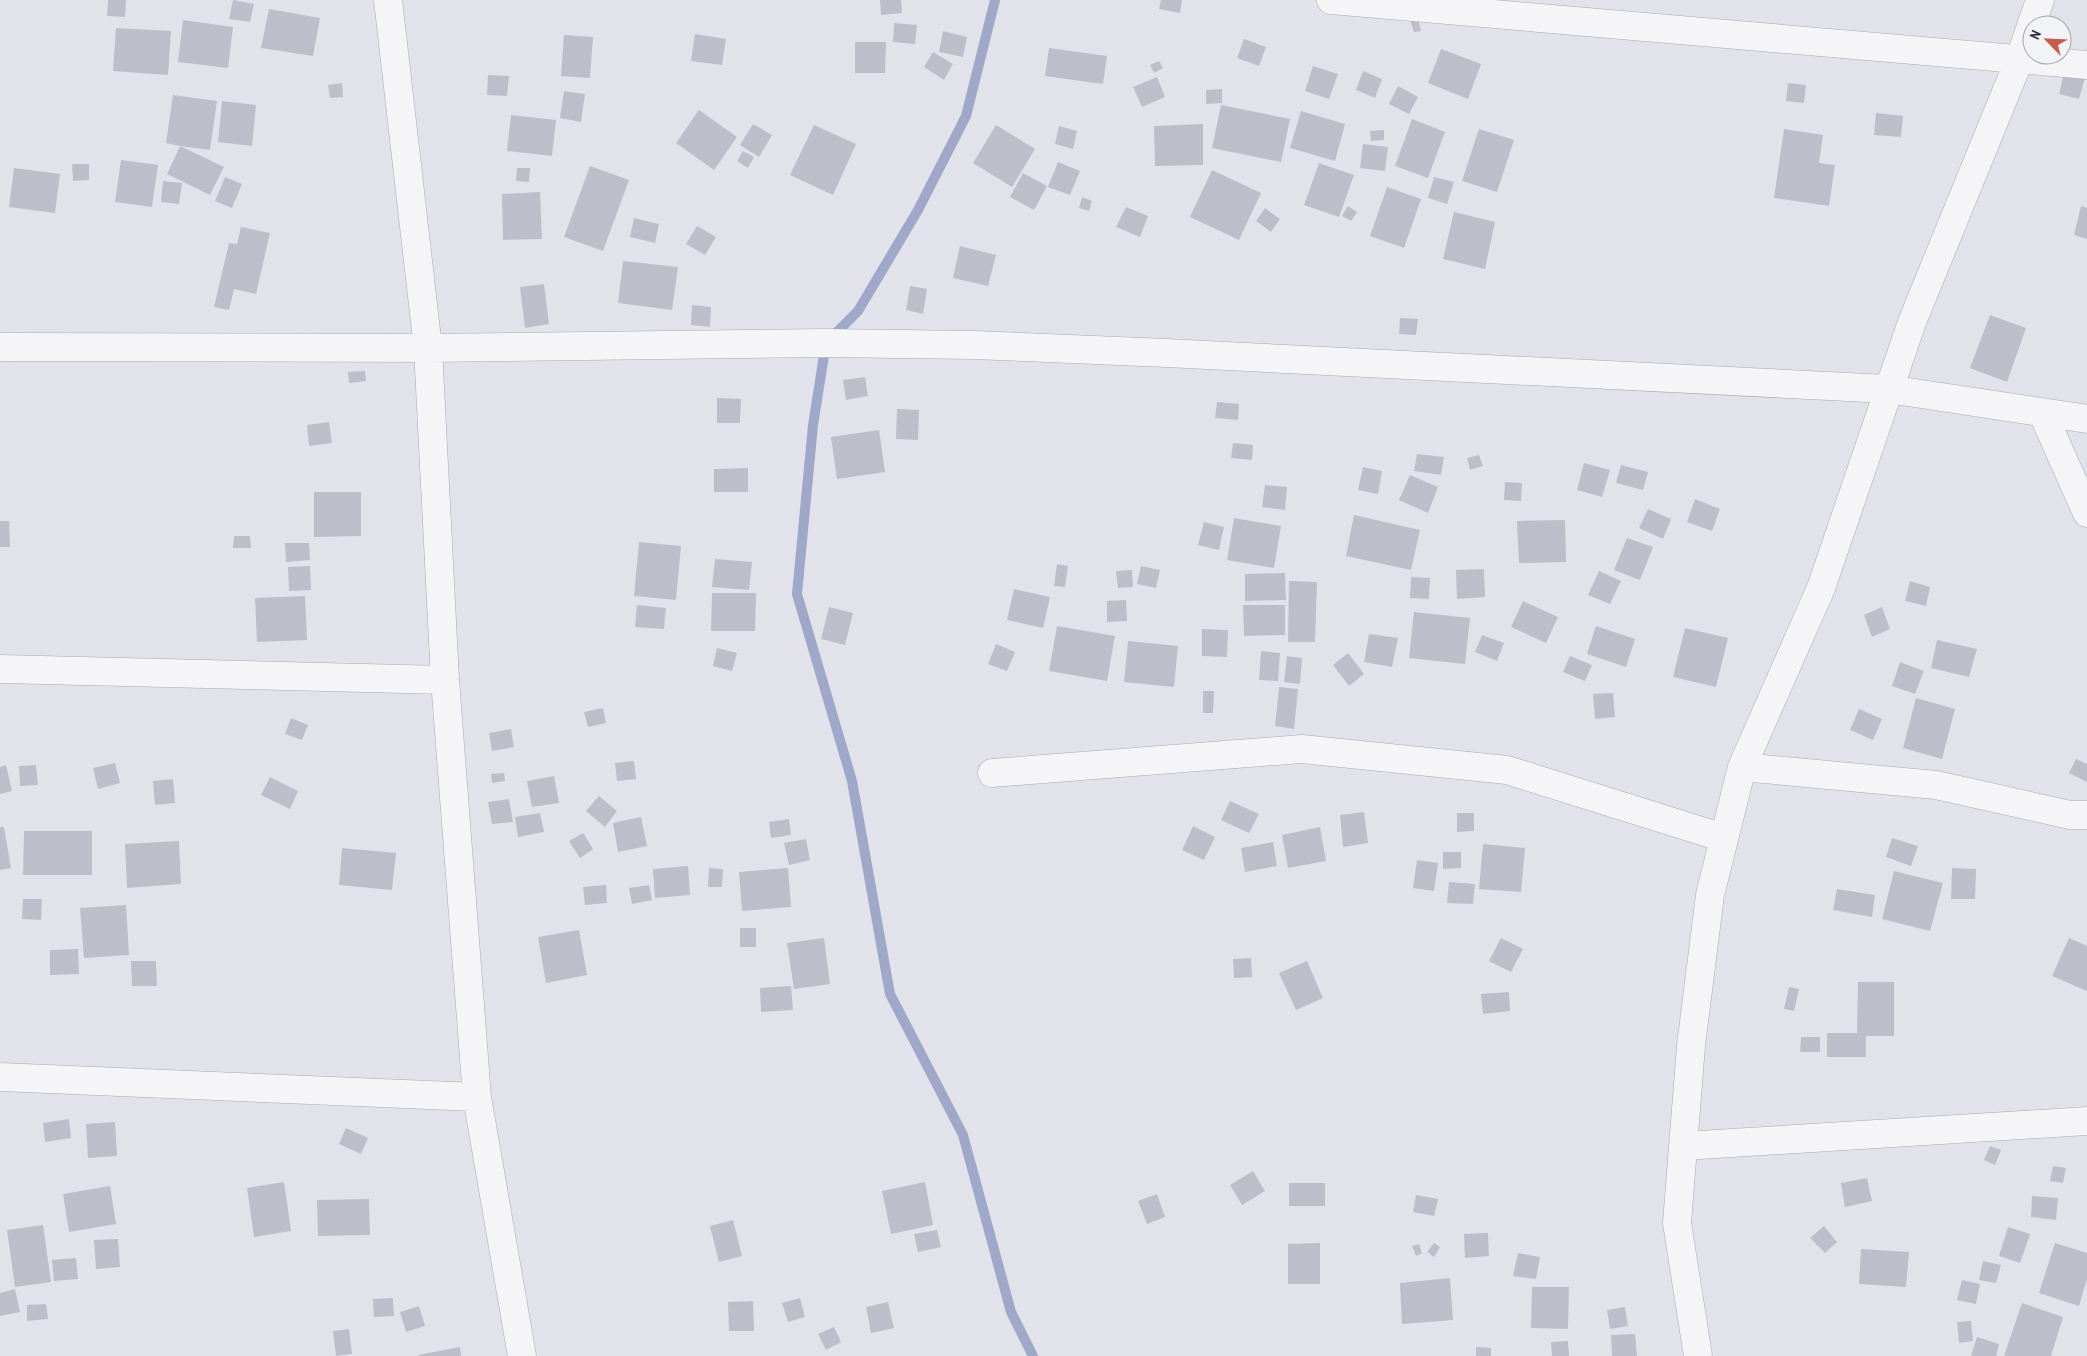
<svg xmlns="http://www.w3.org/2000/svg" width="2087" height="1356" font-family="'Archivo Narrow',sans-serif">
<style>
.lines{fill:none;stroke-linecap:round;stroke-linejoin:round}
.stream{stroke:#9fa8c8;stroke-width:10}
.building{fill:#bdbeca}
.minor-casing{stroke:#a7a9b4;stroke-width:29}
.minor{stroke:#f5f5f8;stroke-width:28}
</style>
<rect width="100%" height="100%" fill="#e2e3ea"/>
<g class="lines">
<path class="stream" d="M 995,0 L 966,116 L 918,210 L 858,311 L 826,343 L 813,425 L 797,594 L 852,781 L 890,994 L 963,1135 L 1011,1312 L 1033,1356"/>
</g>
<path class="building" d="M 108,0 L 126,0 L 125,17 L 107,16 Z
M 233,0 L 254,4 L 250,22 L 229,19 Z
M 880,0 L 901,0 L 902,13 L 881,15 Z
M 1161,0 L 1182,0 L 1180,13 L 1159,9 Z
M 269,9 L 320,18 L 313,56 L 261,48 Z
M 1418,18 L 1421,31 L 1414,32 L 1410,20 Z
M 183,20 L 233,27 L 228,68 L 178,62 Z
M 894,23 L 917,25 L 915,44 L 893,42 Z
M 116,28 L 171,31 L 168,75 L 113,71 Z
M 943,31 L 967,37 L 963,57 L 939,52 Z
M 695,34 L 726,39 L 722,65 L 691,61 Z
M 564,35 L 593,37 L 590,78 L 561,76 Z
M 1244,39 L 1266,47 L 1259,66 L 1237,58 Z
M 855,42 L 886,42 L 885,73 L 855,73 Z
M 1049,48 L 1107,56 L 1103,84 L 1045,76 Z
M 1441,49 L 1481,64 L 1468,99 L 1428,83 Z
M 933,52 L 953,64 L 944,80 L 924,67 Z
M 1159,61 L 1163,68 L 1154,73 L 1150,65 Z
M 1313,66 L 1338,74 L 1329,99 L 1305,91 Z
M 2065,69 L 2086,74 L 2079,99 L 2059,94 Z
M 1363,71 L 1382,79 L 1375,98 L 1356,90 Z
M 488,75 L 509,76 L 507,96 L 487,95 Z
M 1157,77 L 1165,97 L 1142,107 L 1133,87 Z
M 342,83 L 343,97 L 330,98 L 328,85 Z
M 1788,83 L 1806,85 L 1804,103 L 1786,101 Z
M 1398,86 L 1418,97 L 1409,114 L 1389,104 Z
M 1222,89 L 1222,103 L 1206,104 L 1206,90 Z
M 564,91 L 585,94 L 581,122 L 560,118 Z
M 173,95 L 217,101 L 210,150 L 180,146 L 224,167 L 210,195 L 167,174 L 180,146 L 166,143 Z
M 222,101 L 256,105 L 252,146 L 218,142 Z
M 1221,105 L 1290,119 L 1281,162 L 1212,148 Z
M 699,110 L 737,137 L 714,170 L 676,143 Z
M 1301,111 L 1345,124 L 1335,161 L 1290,148 Z
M 1876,113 L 1903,116 L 1901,137 L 1874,135 Z
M 511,115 L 556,120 L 552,156 L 507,151 Z
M 1412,119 L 1445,132 L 1428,178 L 1395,166 Z
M 753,124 L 772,135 L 759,157 L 740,145 Z
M 1203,124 L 1203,165 L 1155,166 L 1154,126 Z
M 814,125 L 856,144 L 833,195 L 790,175 Z
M 996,125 L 1035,149 L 1012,187 L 973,163 Z
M 1059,126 L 1077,131 L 1073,149 L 1055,144 Z
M 1479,129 L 1514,140 L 1497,192 L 1462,181 Z
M 1784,129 L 1823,135 L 1819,163 L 1835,165 L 1829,206 L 1774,198 Z
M 1384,130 L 1384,140 L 1371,141 L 1370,131 Z
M 1363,144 L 1388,147 L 1385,171 L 1360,168 Z
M 743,151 L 754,157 L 748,168 L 737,161 Z
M 121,160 L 158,165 L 152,207 L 115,202 Z
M 1058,162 L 1080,171 L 1070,195 L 1048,187 Z
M 1319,163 L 1354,175 L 1339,217 L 1304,205 Z
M 72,164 L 89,164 L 89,180 L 73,181 Z
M 590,166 L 629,180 L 603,251 L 564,237 Z
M 14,168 L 60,174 L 55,213 L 9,207 Z
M 517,168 L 530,168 L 529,182 L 516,181 Z
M 1212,170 L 1261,193 L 1239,240 L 1190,217 Z
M 1023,173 L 1047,186 L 1034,210 L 1010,197 Z
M 225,177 L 242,184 L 232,208 L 215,201 Z
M 1434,177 L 1454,182 L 1447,204 L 1428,198 Z
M 163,181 L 182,183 L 179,204 L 161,202 Z
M 1387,187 L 1421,199 L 1404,248 L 1370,236 Z
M 540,192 L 542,239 L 503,240 L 502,194 Z
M 1082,197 L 1092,201 L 1089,211 L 1079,208 Z
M 1348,206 L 1357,212 L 1351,221 L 1342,216 Z
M 2081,206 L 2087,208 L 2087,239 L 2074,235 Z
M 1126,207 L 1148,216 L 1140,237 L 1116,227 Z
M 1265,208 L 1280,219 L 1271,232 L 1256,221 Z
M 1454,212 L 1495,222 L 1485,269 L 1443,259 Z
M 634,218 L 659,224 L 655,243 L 630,237 Z
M 697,226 L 716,237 L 705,255 L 686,244 Z
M 241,227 L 270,233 L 256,294 L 234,289 L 229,310 L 214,307 L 229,243 L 237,244 Z
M 960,246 L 996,255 L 988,286 L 953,278 Z
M 623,261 L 678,267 L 672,310 L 618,303 Z
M 544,284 L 549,324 L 525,328 L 520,287 Z
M 910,286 L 927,289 L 923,314 L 906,310 Z
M 692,305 L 711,307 L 710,327 L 691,325 Z
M 1990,315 L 2026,328 L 2007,382 L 1970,368 Z
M 1400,318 L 1418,319 L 1416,335 L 1399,334 Z
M 365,371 L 366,381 L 349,383 L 348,372 Z
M 865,377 L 868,396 L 846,400 L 843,380 Z
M 717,398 L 741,399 L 740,423 L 717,423 Z
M 1217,402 L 1239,404 L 1238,420 L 1215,418 Z
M 897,409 L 919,410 L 918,440 L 896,439 Z
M 329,422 L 332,443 L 309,446 L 307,425 Z
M 879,430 L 885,472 L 837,479 L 831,437 Z
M 1233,443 L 1253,445 L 1252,460 L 1231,458 Z
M 1417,454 L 1444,457 L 1441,475 L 1414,471 Z
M 1479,455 L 1483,466 L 1470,470 L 1467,458 Z
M 1584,463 L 1610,470 L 1602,497 L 1577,490 Z
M 1621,465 L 1648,472 L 1643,490 L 1616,483 Z
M 1363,467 L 1382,471 L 1378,494 L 1358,490 Z
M 748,468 L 748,492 L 714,492 L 714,469 Z
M 1410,475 L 1438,487 L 1428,513 L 1399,500 Z
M 1505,482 L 1522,483 L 1521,501 L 1504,500 Z
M 1265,485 L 1287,487 L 1285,510 L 1262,507 Z
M 314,492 L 361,492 L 361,536 L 314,537 Z
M 1695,499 L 1720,509 L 1712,531 L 1687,522 Z
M 1648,509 L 1671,519 L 1663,539 L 1639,528 Z
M 1354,515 L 1420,530 L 1411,570 L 1346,556 Z
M 1234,518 L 1281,526 L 1274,568 L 1227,560 Z
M 1565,520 L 1566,562 L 1519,563 L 1517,521 Z
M 0,521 L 9,521 L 10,547 L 0,547 Z
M 1204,522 L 1224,527 L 1219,550 L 1198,545 Z
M 234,536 L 250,536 L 251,548 L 233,548 Z
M 1627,538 L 1653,547 L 1640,580 L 1614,570 Z
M 639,542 L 681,546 L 676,600 L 634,596 Z
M 285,543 L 309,543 L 310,560 L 286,562 Z
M 715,559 L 752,562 L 749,590 L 712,587 Z
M 1057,564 L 1068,566 L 1065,587 L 1054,586 Z
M 310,566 L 311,590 L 289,591 L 288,567 Z
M 1141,566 L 1160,570 L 1156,588 L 1137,584 Z
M 1484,569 L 1485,597 L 1457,599 L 1456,570 Z
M 1132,570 L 1133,587 L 1118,588 L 1116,571 Z
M 1599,571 L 1621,581 L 1610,604 L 1588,595 Z
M 1285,573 L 1286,600 L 1245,601 L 1245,574 Z
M 1411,577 L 1430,578 L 1429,599 L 1410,598 Z
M 1289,581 L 1317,582 L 1315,642 L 1288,642 Z
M 1910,581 L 1930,587 L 1926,606 L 1905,601 Z
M 1014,589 L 1050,597 L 1043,628 L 1007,620 Z
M 712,593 L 756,593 L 755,631 L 711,631 Z
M 305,596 L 307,640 L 257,642 L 255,598 Z
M 1126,600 L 1127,621 L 1107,622 L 1107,601 Z
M 1523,601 L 1558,617 L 1546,643 L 1511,627 Z
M 637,605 L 666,608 L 664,629 L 635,627 Z
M 1243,605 L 1285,605 L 1285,635 L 1244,636 Z
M 829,607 L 853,613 L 845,645 L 821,639 Z
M 1882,607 L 1890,629 L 1872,637 L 1864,615 Z
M 1414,612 L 1470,618 L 1465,664 L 1409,658 Z
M 1057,626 L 1115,636 L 1107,681 L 1049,671 Z
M 1596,626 L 1635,639 L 1626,667 L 1587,654 Z
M 1685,628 L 1728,638 L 1716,687 L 1673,677 Z
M 1202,629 L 1228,630 L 1227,657 L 1202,656 Z
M 1369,634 L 1398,638 L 1392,667 L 1364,662 Z
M 1482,635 L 1504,643 L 1497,661 L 1475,652 Z
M 1937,640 L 1977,649 L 1969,677 L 1931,668 Z
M 1128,641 L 1178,646 L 1174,687 L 1124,682 Z
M 996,644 L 1015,652 L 1007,671 L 988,664 Z
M 717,648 L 737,653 L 732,671 L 713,666 Z
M 1261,651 L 1280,653 L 1278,681 L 1259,680 Z
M 1348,653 L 1364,674 L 1349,686 L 1333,665 Z
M 1287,656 L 1302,658 L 1300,684 L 1284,682 Z
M 1570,656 L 1592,665 L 1585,681 L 1563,672 Z
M 1900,662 L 1924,671 L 1915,694 L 1892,686 Z
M 1279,687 L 1298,689 L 1294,729 L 1275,726 Z
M 1203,691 L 1214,691 L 1213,713 L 1203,713 Z
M 1613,693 L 1615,717 L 1595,719 L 1593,694 Z
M 1916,698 L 1955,709 L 1942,759 L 1903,748 Z
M 603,708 L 606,723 L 588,727 L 584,712 Z
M 1859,709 L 1882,719 L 1873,740 L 1850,730 Z
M 291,718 L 308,725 L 302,740 L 285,734 Z
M 511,729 L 514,747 L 492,751 L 489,733 Z
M 2076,759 L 2087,764 L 2087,782 L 2069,773 Z
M 634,761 L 636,779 L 617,781 L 615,763 Z
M 115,763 L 120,783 L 98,789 L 93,768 Z
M 6,765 L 12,791 L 0,794 L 0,767 Z
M 36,765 L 38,785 L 20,786 L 19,766 Z
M 504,773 L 505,781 L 492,783 L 491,774 Z
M 554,776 L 559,803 L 532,807 L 527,781 Z
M 270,777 L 298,791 L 290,809 L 261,795 Z
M 173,779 L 175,803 L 155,805 L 153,781 Z
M 599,796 L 617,811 L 605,827 L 586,811 Z
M 509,799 L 513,822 L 492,824 L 488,802 Z
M 1230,801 L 1259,814 L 1249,833 L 1221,820 Z
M 1364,812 L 1368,843 L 1343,847 L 1340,815 Z
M 540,813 L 544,832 L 518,837 L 515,817 Z
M 1457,813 L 1474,813 L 1474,831 L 1457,832 Z
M 641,817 L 647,846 L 618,852 L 613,823 Z
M 789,819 L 791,835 L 771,838 L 769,822 Z
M 1193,826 L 1215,837 L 1204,860 L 1182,850 Z
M 0,827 L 4,827 L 11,868 L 0,870 Z
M 1320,827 L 1326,861 L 1288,868 L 1282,835 Z
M 24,831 L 92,831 L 92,875 L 23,875 Z
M 583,833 L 593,849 L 580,858 L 569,841 Z
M 1892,838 L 1918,846 L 1911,866 L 1886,857 Z
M 806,839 L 810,860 L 789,865 L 784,843 Z
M 179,841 L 181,884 L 127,888 L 125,844 Z
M 1273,842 L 1277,866 L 1245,872 L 1241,848 Z
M 1483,844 L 1525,848 L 1521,892 L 1479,889 Z
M 342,848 L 396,853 L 392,890 L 339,885 Z
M 1443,852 L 1461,852 L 1461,868 L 1443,869 Z
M 1417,860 L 1438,863 L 1434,891 L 1413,888 Z
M 688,866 L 690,895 L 655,898 L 653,869 Z
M 709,868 L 723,869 L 722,887 L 708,887 Z
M 788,868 L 791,907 L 742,911 L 739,872 Z
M 1952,868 L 1976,869 L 1975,899 L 1951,899 Z
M 1894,871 L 1943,883 L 1930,931 L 1882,919 Z
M 1449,882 L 1475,884 L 1473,904 L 1447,903 Z
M 606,885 L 607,903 L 585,905 L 583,887 Z
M 649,885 L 652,900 L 632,904 L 629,888 Z
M 1837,889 L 1875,895 L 1872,917 L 1833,910 Z
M 23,899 L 42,899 L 41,920 L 22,919 Z
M 126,905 L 129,955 L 84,958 L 80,908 Z
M 740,928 L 756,928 L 756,947 L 740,947 Z
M 579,930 L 587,975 L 546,983 L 538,937 Z
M 824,938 L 830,984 L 794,989 L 787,943 Z
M 1501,938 L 1523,949 L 1511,972 L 1489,961 Z
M 2069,938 L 2087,946 L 2087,991 L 2052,976 Z
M 78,949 L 79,974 L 50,975 L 50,950 Z
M 1251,958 L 1252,977 L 1234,978 L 1233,959 Z
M 131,961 L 156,961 L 157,986 L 132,986 Z
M 1307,961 L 1323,998 L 1296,1010 L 1279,973 Z
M 1858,982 L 1894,982 L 1894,1036 L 1866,1036 L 1866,1057 L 1827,1057 L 1827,1033 L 1857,1033 Z
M 791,986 L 793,1010 L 761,1012 L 760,988 Z
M 1789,987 L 1799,989 L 1794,1011 L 1784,1009 Z
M 1509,992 L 1510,1011 L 1483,1014 L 1481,994 Z
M 1801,1037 L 1820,1037 L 1820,1052 L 1800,1052 Z
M 69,1119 L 71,1138 L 45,1142 L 43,1123 Z
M 115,1122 L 117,1156 L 88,1158 L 86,1124 Z
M 346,1128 L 368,1138 L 361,1154 L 339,1144 Z
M 1990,1146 L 2001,1150 L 1995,1165 L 1984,1160 Z
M 2053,1166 L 2066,1168 L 2063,1183 L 2050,1181 Z
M 1253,1171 L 1265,1191 L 1242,1205 L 1230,1185 Z
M 1867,1178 L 1872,1201 L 1845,1207 L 1841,1183 Z
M 284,1182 L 291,1231 L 254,1237 L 247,1188 Z
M 925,1182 L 933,1225 L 891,1234 L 882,1191 Z
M 1289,1183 L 1325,1183 L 1325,1206 L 1289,1206 Z
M 110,1186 L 116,1224 L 69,1232 L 63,1194 Z
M 1157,1194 L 1165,1217 L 1147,1224 L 1138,1201 Z
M 1416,1195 L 1438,1199 L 1434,1216 L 1413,1212 Z
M 2032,1196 L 2058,1198 L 2056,1220 L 2031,1217 Z
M 369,1199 L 370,1235 L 318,1236 L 317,1200 Z
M 733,1220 L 742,1256 L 719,1262 L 710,1226 Z
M 43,1225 L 51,1282 L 15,1287 L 7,1230 Z
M 1824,1226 L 1837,1242 L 1825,1253 L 1810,1238 Z
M 2008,1227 L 2030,1234 L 2020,1263 L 1999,1256 Z
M 937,1230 L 941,1247 L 918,1252 L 914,1234 Z
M 1488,1233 L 1489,1256 L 1465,1258 L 1464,1234 Z
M 118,1239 L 120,1267 L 96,1269 L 94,1240 Z
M 1320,1243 L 1320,1284 L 1288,1284 L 1288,1244 Z
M 1434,1243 L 1440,1247 L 1434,1257 L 1427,1252 Z
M 2055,1243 L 2087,1253 L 2087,1279 L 2079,1306 L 2039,1293 Z
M 1419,1244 L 1422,1253 L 1416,1256 L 1412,1246 Z
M 1861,1249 L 1909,1252 L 1906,1287 L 1859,1284 Z
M 1518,1253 L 1540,1257 L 1536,1279 L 1513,1276 Z
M 76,1258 L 78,1279 L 54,1281 L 52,1260 Z
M 1983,1261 L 2001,1265 L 1996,1283 L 1979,1280 Z
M 1450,1278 L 1453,1320 L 1402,1324 L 1400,1283 Z
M 1962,1280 L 1980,1284 L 1976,1304 L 1957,1300 Z
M 1532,1287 L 1569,1287 L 1568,1329 L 1531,1328 Z
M 15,1289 L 20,1312 L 0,1316 L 0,1293 Z
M 393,1298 L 394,1316 L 374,1317 L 373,1299 Z
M 800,1298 L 805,1317 L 788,1322 L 782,1303 Z
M 753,1301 L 754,1331 L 729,1331 L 728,1302 Z
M 888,1302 L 894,1328 L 871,1333 L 866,1307 Z
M 2022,1303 L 2063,1317 L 2051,1356 L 2004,1356 Z
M 46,1304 L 48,1319 L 27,1321 L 27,1305 Z
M 419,1306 L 425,1326 L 406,1332 L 400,1312 Z
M 1625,1307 L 1628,1326 L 1610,1329 L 1607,1310 Z
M 1971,1321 L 1973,1341 L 1959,1343 L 1957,1322 Z
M 834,1327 L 841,1342 L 826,1350 L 818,1334 Z
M 349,1329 L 352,1354 L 336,1356 L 333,1331 Z
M 1635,1334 L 1637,1356 L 1612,1356 L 1611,1335 Z
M 1977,1337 L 1999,1344 L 1996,1356 L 1971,1356 Z
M 1568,1341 L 1569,1356 L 1552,1356 L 1551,1342 Z
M 460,1347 L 461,1356 L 418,1356 L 418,1355 Z
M 1476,1347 L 1491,1348 L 1491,1356 L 1476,1356 Z"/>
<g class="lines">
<defs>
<path id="minor" d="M 388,0 L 428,348 L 445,680 L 477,1097 L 522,1356
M 1331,0 L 2087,65
M 0,347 L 428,348 L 826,343 L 974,345 L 1167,353 L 1888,389 L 2087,419
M 2042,412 L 2087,513
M 0,669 L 445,680
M 1742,767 L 1936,785 L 2070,815 L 2087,815
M 992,773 L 1302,749 L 1507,770 L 1724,838
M 0,1077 L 477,1097
M 1683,1146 L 2087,1121
M 1698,1356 L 1677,1223 L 1691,1046 L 1710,895 L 1742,767 L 1821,588 L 1912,322 L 2020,58 L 2040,0"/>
</defs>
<use href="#minor" class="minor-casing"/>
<use href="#minor" class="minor"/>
</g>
<g transform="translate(2047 40) rotate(294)"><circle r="24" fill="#f2f3f7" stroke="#a2a4af"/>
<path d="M0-4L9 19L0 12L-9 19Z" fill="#c95b4d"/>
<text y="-8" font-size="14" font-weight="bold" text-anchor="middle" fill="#2b2d42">N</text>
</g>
</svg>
